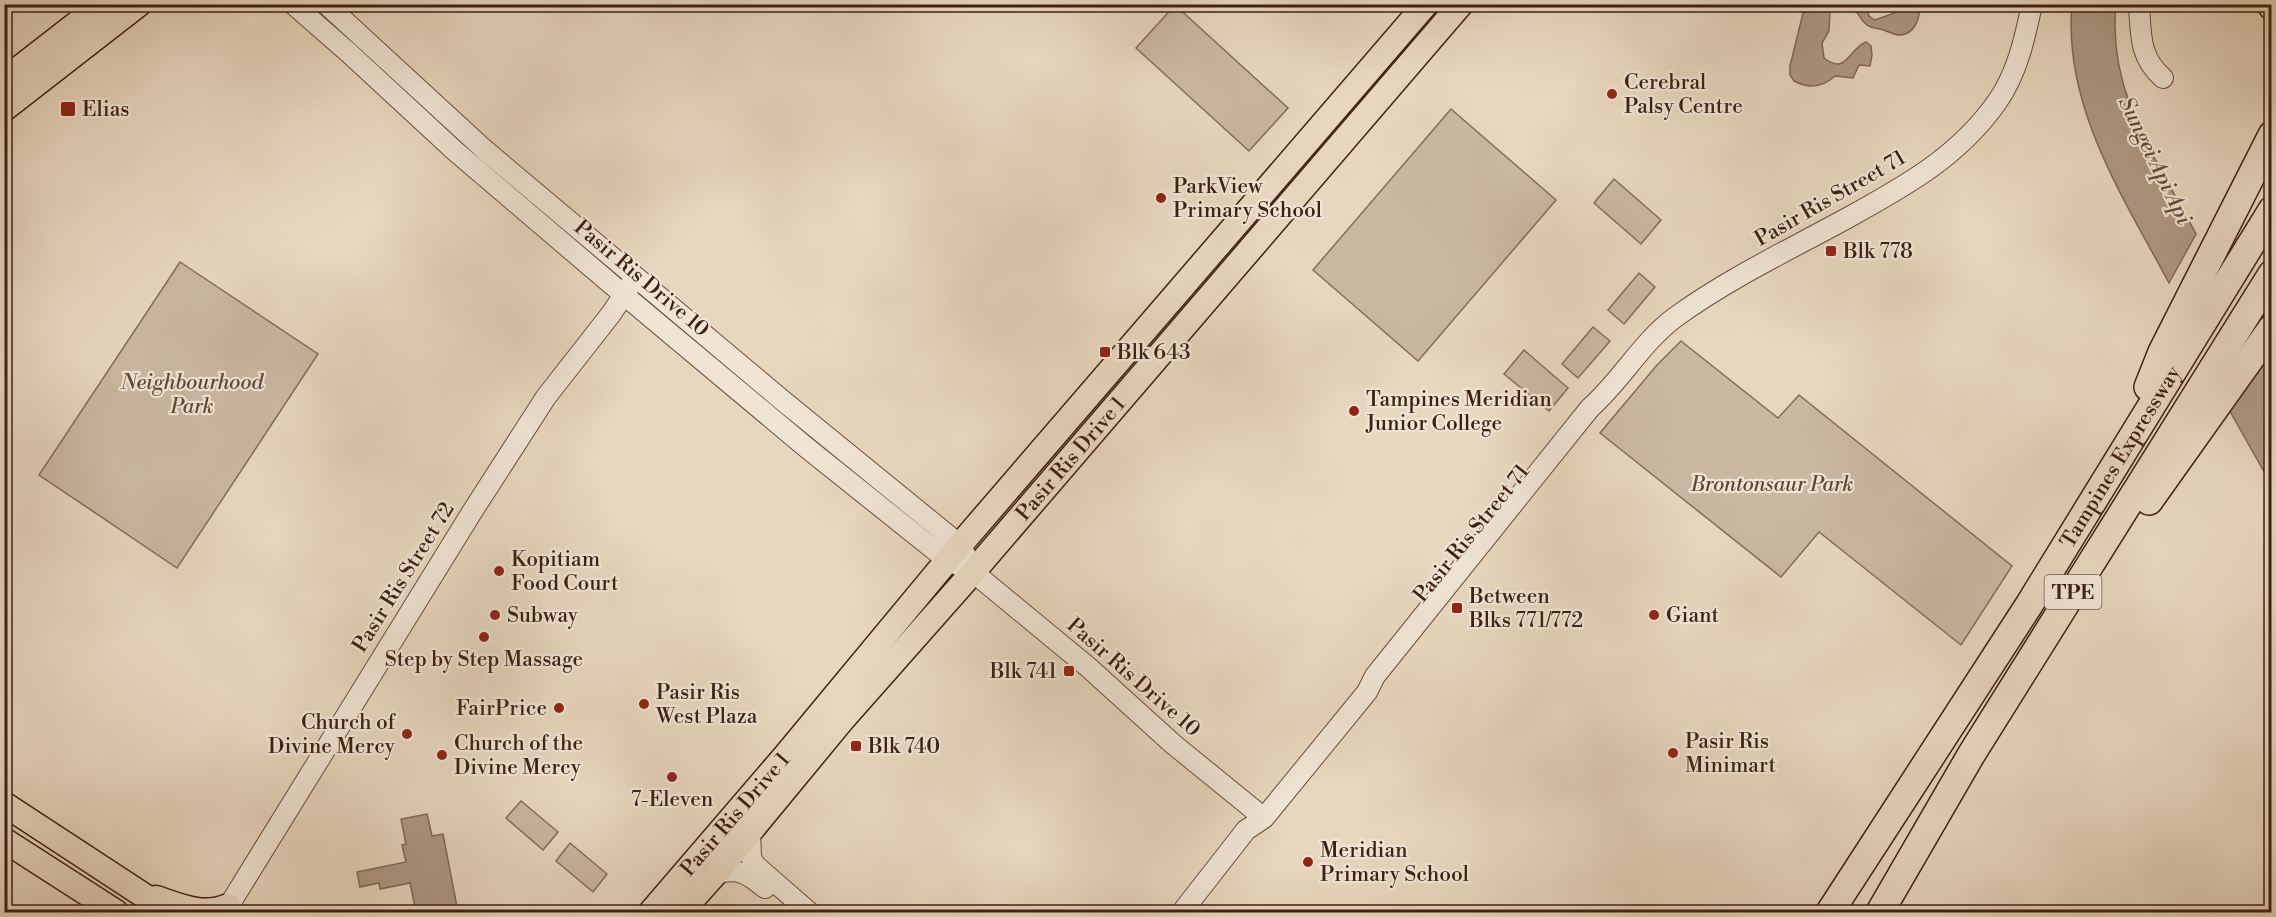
<svg xmlns="http://www.w3.org/2000/svg" width="2276" height="917" font-family="'Libre Bodoni',serif">
<style>
.green{fill:#cbb8a2;stroke:#846c5a;stroke-width:1.5}
.water{fill:#ae9984;stroke:#816956;stroke-width:1.5}
.lines{fill:none;stroke-linecap:round;stroke-linejoin:round}
.minor-casing{stroke:#684e3d;stroke-width:22}
.major-casing{stroke:#3e2012;stroke-width:27}
.highway-casing{stroke:#3e2012;stroke-width:30}
.minor{stroke:#f0e5d5;stroke-width:20}
.major{stroke:#e8d7bf;stroke-width:24}
.highway{stroke:#e8d7bf;stroke-width:27}
.poi-dot{fill:#8f2418;stroke:#f0e5d5;stroke-width:2}
.labels{text-anchor:middle;stroke-width:4.5;stroke-linejoin:round;paint-order:stroke}
.shield{fill:#f0e5d5;stroke:#735b4c;stroke-width:1.5}
.shield-label{font-size:20px;font-weight:bold;fill:#3e2012}
.poi-label{font-size:21px;fill:#3e2012;stroke:#f0e5d5;text-anchor:start}
.street-label{font-size:21px;fill:#3e2012;stroke:#f0e5d5}
.park-label{font-size:21px;font-style:italic;fill:#614636;stroke:#f0e5d5}
.water-label{font-size:22px;font-style:italic;fill:#654a3a;stroke:#f0e5d5}
</style>
<rect width="100%" height="100%" fill="#e8d7bf"/>
<filter id="stains"><feTurbulence type="fractalNoise" baseFrequency=".00333" numOctaves="4"/><feColorMatrix values="0 0 0 0 .2 0 0 0 0 .09 0 0 0 0 .02 0 0 0 .5 -.17"/></filter>
<radialGradient id="worn" r=".72"><stop offset=".6" stop-color="#630" stop-opacity="0"/><stop offset="1" stop-color="#630" stop-opacity=".3"/></radialGradient>
<path class="green" d="M 1175,5 L 1288,108 L 1249,151 L 1136,48 Z
M 1451,109 L 1556,200 L 1418,361 L 1313,270 Z
M 1614,179 L 1661,220 L 1641,244 L 1594,203 Z
M 180,262 L 318,354 L 177,568 L 39,475 Z
M 1639,273 L 1655,287 L 1624,324 L 1608,310 Z
M 1593,327 L 1610,341 L 1578,378 L 1562,364 Z
M 1681,341 L 1778,418 L 1799,395 L 2012,566 L 1961,645 L 1819,532 L 1781,577 L 1600,433 L 1657,365 Z
M 1524,350 L 1568,388 L 1549,411 L 1504,374 Z
M 521,801 L 558,832 L 543,850 L 506,818 Z
M 570,843 L 607,874 L 593,892 L 556,861 Z"/>
<path class="water" d="M 1805,5 L 1839,5 L 1840,7 L 1830,11 L 1829,31 L 1822,43 L 1824,58 C 1847,76 1849,48 1866,42 L 1871,46 L 1872,55 L 1870,66 L 1859,65 L 1853,78 L 1835,76 C 1823,87 1809,89 1794,81 L 1790,75 L 1790,66 Z
M 1848,5 L 1878,5 L 1871,5 L 1867,10 L 1869,16 L 1875,20 L 1900,11 L 1904,5 L 1919,5 C 1921,18 1914,36 1898,35 C 1891,34 1886,30 1880,29 C 1875,27 1872,29 1867,25 C 1858,18 1860,11 1848,5 Z
M 2072,5 L 2116,5 C 2107,93 2157,159 2196,234 L 2169,283 C 2123,197 2063,106 2072,5 Z
M 2266,351 L 2272,362 L 2271,484 L 2227,406 Z
M 427,814 L 432,836 L 443,834 L 458,912 L 416,912 L 410,883 L 380,889 L 379,883 L 360,887 L 357,872 L 406,862 L 402,845 L 406,844 L 401,819 Z"/>
<g class="lines">
<defs>
<path id="minor" d="M 293,4 L 349,53 L 455,151 L 624,295 L 807,448 L 947,560 L 973,572 L 1088,667 L 1173,744 L 1264,818
M 326,4 L 486,151 L 782,400 L 960,545 L 967,558
M 2139,4 C 2141,35 2139,57 2163,78
M 750,831 L 751,857 L 755,865 L 809,912
M 716,873 C 739,868 747,873 765,888
M 225,912 L 472,512 L 546,397 L 611,314 L 631,284
M 1182,912 L 1246,830 L 1264,818 L 1367,692 L 1375,676 L 1590,408 C 1622,380 1642,341 1677,316 C 1731,277 1793,248 1851,216 C 1907,185 1959,156 1997,102 C 2017,74 2025,38 2032,4"/>
<g id="major">
<path d="M 4,80 L 102,4"/>
<path d="M 4,109 L 139,4"/>
<path d="M 4,804 L 169,912"/>
<path d="M 4,840 L 116,912"/>
<path d="M 156,898 C 180,906 203,917 228,906"/>
<path id="s1" d="M 651,912 L 785,756 L 960,545 L 1426,4"/>
<path id="s2" d="M 681,912 L 716,873 L 843,719 L 973,572 L 1461,4"/>
</g>
<g id="highway">
<path d="M 2271,4 L 2272,6"/>
<path d="M 2148,387 L 2162,352 L 2272,135"/>
<path d="M 2149,501 L 2272,328"/>
<path id="s3" d="M 1830,912 L 2029,605 L 2272,210"/>
<path d="M 1880,912 L 1971,755 L 2272,274"/>
</g>
</defs>
<use href="#minor" class="minor-casing"/>
<use href="#major" class="major-casing"/>
<use href="#highway" class="highway-casing"/>
<use href="#minor" class="minor"/>
<use href="#major" class="major"/>
<use href="#highway" class="highway"/>
</g>
<g class="poi-dot">
<circle cx="1612" cy="94" r="6"/>
<rect x="60" y="101" width="16" height="16" rx="3"/>
<circle cx="1161" cy="198" r="6"/>
<rect x="1825" y="245" width="12" height="12" rx="3"/>
<rect x="1099" y="346" width="12" height="12" rx="3"/>
<circle cx="1354" cy="411" r="6"/>
<circle cx="499" cy="571" r="6"/>
<rect x="1451" y="602" width="12" height="12" rx="3"/>
<circle cx="495" cy="615" r="6"/>
<circle cx="1654" cy="615" r="6"/>
<circle cx="484" cy="637" r="6"/>
<rect x="1063" y="665" width="12" height="12" rx="3"/>
<circle cx="644" cy="704" r="6"/>
<circle cx="559" cy="708" r="6"/>
<circle cx="407" cy="734" r="6"/>
<rect x="850" y="740" width="12" height="12" rx="3"/>
<circle cx="1673" cy="753" r="6"/>
<circle cx="442" cy="755" r="6"/>
<circle cx="672" cy="777" r="6"/>
<circle cx="1308" cy="862" r="6"/>
</g>
<g class="labels">
<rect class="shield" x="2044.5" y="575" width="57" height="34" rx="4.5"/>
<g class="shield-label">
<text x="2073" y="599">TPE</text>
</g>
<g class="poi-label">
<text x="1624" y="89">Cerebral<tspan x="1624" dy="24">Palsy Centre</tspan></text>
<text x="82" y="116">Elias</text>
<text x="1173" y="193">ParkView<tspan x="1173" dy="24">Primary School</tspan></text>
<text x="1843" y="258">Blk 778</text>
<text x="1117" y="359">Blk 643</text>
<text x="1366" y="406">Tampines Meridian<tspan x="1366" dy="24">Junior College</tspan></text>
<text x="511" y="566">Kopitiam<tspan x="511" dy="24">Food Court</tspan></text>
<text x="1469" y="603">Between<tspan x="1469" dy="24">Blks 771/772</tspan></text>
<text x="507" y="622">Subway</text>
<text x="1666" y="622">Giant</text>
<text x="484" y="666" text-anchor="middle">Step by Step Massage</text>
<text x="1057" y="678" text-anchor="end">Blk 741</text>
<text x="656" y="699">Pasir Ris<tspan x="656" dy="24">West Plaza</tspan></text>
<text x="547" y="715" text-anchor="end">FairPrice</text>
<text x="395" y="729" text-anchor="end">Church of<tspan x="395" dy="24">Divine Mercy</tspan></text>
<text x="1685" y="748">Pasir Ris<tspan x="1685" dy="24">Minimart</tspan></text>
<text x="454" y="750">Church of the<tspan x="454" dy="24">Divine Mercy</tspan></text>
<text x="868" y="753">Blk 740</text>
<text x="672" y="806" text-anchor="middle">7-Eleven</text>
<text x="1320" y="857">Meridian<tspan x="1320" dy="24">Primary School</tspan></text>
</g>
<g class="street-label">
<text transform="translate(1830 198) rotate(-30)" y="7">Pasir Ris Street 71</text>
<text transform="translate(642 278) rotate(40)" y="7">Pasir Ris Drive 10</text>
<text dy="7" stroke="none"><textPath href="#s3" startOffset="540">Tampines Expressway</textPath></text>
<text dy="7" stroke="none"><textPath href="#s2" startOffset="598">Pasir Ris Drive 1</textPath></text>
<text transform="translate(1471 533) rotate(-51)" y="7">Pasir Ris Street 71</text>
<text transform="translate(403 577) rotate(-58)" y="7">Pasir Ris Street 72</text>
<text transform="translate(1134 677) rotate(41)" y="7">Pasir Ris Drive 10</text>
<text dy="7" stroke="none"><textPath href="#s1" startOffset="129">Pasir Ris Drive 1</textPath></text>
</g>
<g class="park-label">
<text x="192" y="389">Neighbourhood<tspan x="192" dy="24">Park</tspan></text>
<text x="1772" y="491">Brontonsaur Park</text>
</g>
<g class="water-label">
<text transform="translate(2156 160) rotate(64)" y="8">Sungei Api Api</text>
</g>
</g>
<rect width="2276" height="917" fill="none" stroke="#e8d7bf" stroke-width="24"/>
<rect x="6" y="6" width="2264" height="905" fill="none" stroke="#3e2012" stroke-width="3"/>
<rect x="12" y="12" width="2252" height="893" fill="none" stroke="#3e2012" stroke-width="1.5"/>
<rect width="100%" height="100%" filter="url(#stains)"/>
<rect width="100%" height="100%" fill="url(#worn)"/>
</svg>
